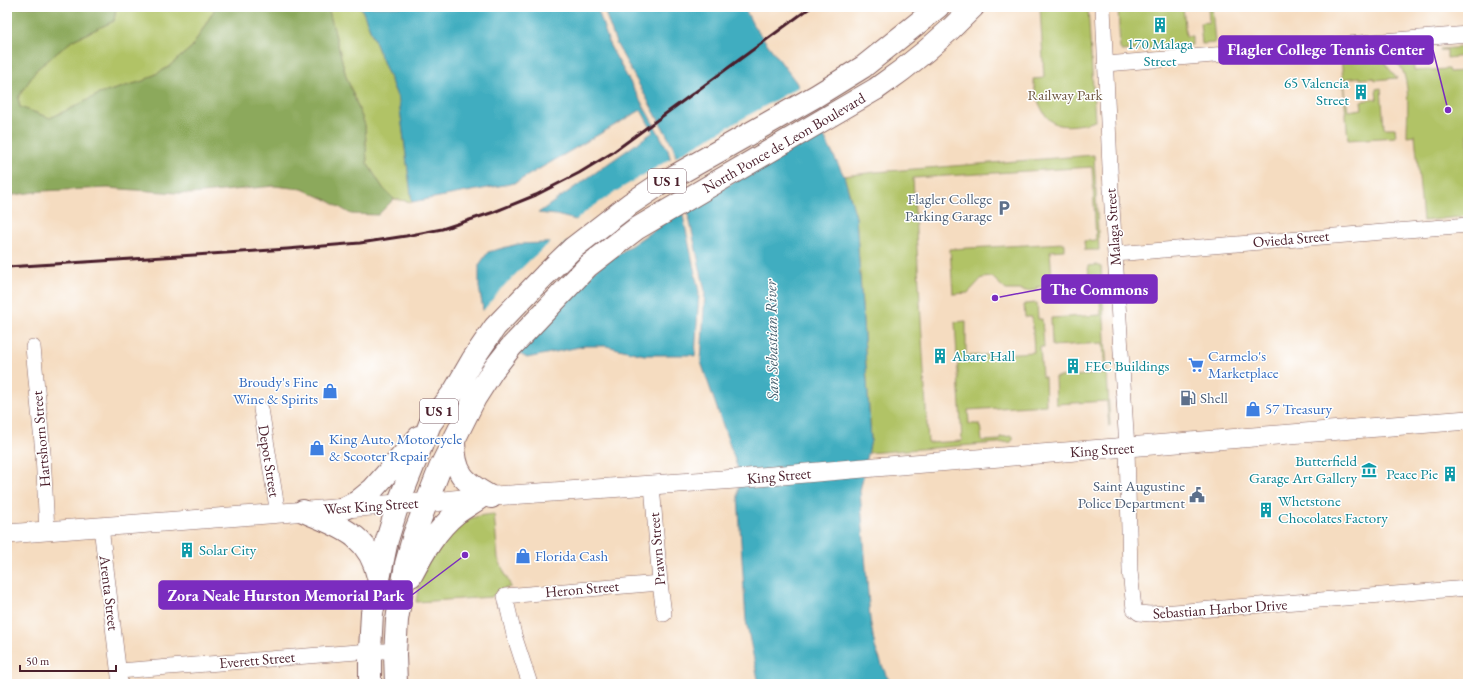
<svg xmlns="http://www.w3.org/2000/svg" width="1475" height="691" font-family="'EB Garamond',serif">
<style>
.green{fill:#b1c366;stroke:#7e7148}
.forest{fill:#8ca95b;stroke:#6b6443}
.water{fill:#41adc0;stroke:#466676}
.pier{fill:#f5dcc0}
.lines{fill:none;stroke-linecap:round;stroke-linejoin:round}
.minor-casing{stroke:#86615f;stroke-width:16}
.major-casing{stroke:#86615f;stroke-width:20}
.highway-casing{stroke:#86615f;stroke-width:24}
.minor{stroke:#fff;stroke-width:15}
.major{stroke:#fff;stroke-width:19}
.highway{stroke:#fff;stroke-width:22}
.rail{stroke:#4a1f2b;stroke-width:3}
.labels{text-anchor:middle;stroke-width:3;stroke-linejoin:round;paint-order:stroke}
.shield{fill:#fff;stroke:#80626b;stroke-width:1}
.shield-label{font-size:14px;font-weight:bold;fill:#4a1f2b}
.culture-label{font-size:15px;fill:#0d838f;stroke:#fff;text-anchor:start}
.park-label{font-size:15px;fill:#6e5840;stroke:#fff}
.street-label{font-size:15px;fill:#4a1f2b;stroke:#fff}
.service-label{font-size:15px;fill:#4e5e75;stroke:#fff;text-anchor:end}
.shop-label{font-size:15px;fill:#366cbe;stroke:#fff;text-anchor:start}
.water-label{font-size:16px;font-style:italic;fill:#465f6e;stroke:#fff}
.leader{fill:none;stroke:#7b2cbf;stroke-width:1.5}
.callout-dot{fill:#7b2cbf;stroke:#fff;stroke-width:1.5}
.callout{fill:#7b2cbf;stroke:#7b2cbf;stroke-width:1.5}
.callout-label{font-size:16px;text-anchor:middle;font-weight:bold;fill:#fff}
</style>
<rect width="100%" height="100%" fill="#fff"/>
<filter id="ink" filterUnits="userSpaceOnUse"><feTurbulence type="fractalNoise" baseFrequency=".025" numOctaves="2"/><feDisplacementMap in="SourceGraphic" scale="8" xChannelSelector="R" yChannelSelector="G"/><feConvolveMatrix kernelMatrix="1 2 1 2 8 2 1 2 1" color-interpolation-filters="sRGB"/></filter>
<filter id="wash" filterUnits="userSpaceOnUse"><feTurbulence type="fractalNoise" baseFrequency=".012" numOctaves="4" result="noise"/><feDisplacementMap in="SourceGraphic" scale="16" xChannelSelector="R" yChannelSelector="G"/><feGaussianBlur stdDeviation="0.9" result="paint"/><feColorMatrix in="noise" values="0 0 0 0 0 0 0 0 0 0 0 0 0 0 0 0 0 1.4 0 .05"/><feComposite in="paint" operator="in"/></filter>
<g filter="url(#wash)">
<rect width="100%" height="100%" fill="#f5dcc0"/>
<path class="green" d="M 116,7 L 216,7 L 192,47 L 167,68 L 143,81 L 99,94 L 74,107 L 50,118 L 20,107 L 18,98 L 37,69 L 73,40 L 114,21 Z
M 328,7 L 361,7 L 399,101 L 412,202 L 394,199 L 383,188 L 367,163 L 365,125 L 346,76 Z
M 1040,7 L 1088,7 L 1095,121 C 1086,124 1070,127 1060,125 C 1042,122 1035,94 1033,79 L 1044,78 Z
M 1118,7 L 1183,7 L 1186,36 L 1192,36 L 1192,45 L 1122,51 L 1120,49 Z
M 1208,7 L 1212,7 L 1215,43 L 1202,44 L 1200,23 L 1209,22 Z
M 1468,47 L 1468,53 L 1465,54 L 1466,56 L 1447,58 L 1447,50 L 1440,50 L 1440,49 Z
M 1429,50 L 1430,51 L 1413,53 L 1414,71 L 1448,69 L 1449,72 L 1465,71 L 1466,74 L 1468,74 L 1468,216 L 1423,221 L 1415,135 L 1407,136 C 1407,116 1410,93 1404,74 C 1401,64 1393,64 1392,53 Z
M 1378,54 L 1383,57 L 1386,65 L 1397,78 L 1375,80 L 1375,78 L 1360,79 L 1360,77 L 1344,79 L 1346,103 L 1347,103 L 1348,111 L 1362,109 L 1361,101 L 1377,99 L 1376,89 L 1381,88 L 1384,128 L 1395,128 L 1396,137 L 1348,140 L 1341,57 Z
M 1094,155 L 1099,250 L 1085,250 L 1084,241 L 1096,240 L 1092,167 L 913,178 L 928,443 L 962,441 L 955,322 L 966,321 L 966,356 L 1034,352 L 1032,317 L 1025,317 L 1024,304 L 1037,303 L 1038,319 L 1042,319 L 1044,347 L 1040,347 L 1042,377 L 1045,377 L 1046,405 L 968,410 L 969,424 L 980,424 L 982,441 L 1000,440 L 1000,437 L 1013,436 L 1013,440 L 1011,442 L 868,453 L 871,440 L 856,217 L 844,176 L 876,172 Z
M 1064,243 L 1064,250 L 1050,251 L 1052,278 L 1089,275 L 1088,266 L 1097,265 L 1101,267 L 1110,426 L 1109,427 L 1107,401 L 1056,404 L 1055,377 L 1105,374 L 1103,343 L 1052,346 L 1051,318 L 1101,315 L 1099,284 L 1037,287 L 1037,290 L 1023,291 L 1023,290 L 1006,290 L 992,277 L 982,278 L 968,293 L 953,294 L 950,249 Z
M 494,514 L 498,558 L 511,587 L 498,590 L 492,597 L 416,602 C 421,572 427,559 448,536 C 455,528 462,522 472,518 C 479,515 487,515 494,514 Z"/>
<path class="forest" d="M 7,7 L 116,7 L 114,21 L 73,40 L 37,69 L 18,98 L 20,107 L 50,118 L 74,107 L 99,94 L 143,81 L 167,68 L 192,47 L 216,7 L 328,7 L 346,76 L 365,125 L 367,163 L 383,188 L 394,199 L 378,215 L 351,214 L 327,200 L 302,189 L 274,186 L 191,194 L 108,188 L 42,191 L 7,196 Z"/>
<path class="water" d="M 361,7 L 597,7 L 610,46 L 668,150 L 673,169 L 580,221 L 556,215 L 538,213 L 653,132 L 641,110 L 515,183 L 412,202 L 399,101 Z
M 603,7 L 744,7 L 753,25 L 796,82 L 844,176 L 856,217 L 871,440 L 860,491 L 870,619 L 875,647 L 886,675 L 892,684 L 759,684 L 746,621 L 738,496 L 739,472 L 701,362 L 705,291 L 674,148 L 616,43 Z
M 682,211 L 699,292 L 695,357 L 692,355 L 644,355 L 606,346 L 584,346 L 527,358 L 516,352 L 592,272 Z
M 569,242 L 486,326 L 479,287 L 479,265 L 488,252 L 518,244 Z"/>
<path class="pier" d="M 800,86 L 823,131 L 685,209 L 674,158 Z
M 672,158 L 675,170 L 585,230 L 579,222 L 575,221 L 588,210 L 620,189 Z
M 569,240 L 484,326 L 482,312 L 501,289 L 531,259 L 552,241 Z"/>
</g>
<g filter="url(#ink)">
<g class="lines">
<defs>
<path id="minor" d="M 1103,7 L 1111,190 L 1127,448 L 1130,571 L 1134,609 L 1139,613 L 1150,614 L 1468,588
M 1106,64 L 1468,34
M 1115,254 L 1468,225
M 33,347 L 43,453 L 47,531
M 261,409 L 278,514
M 652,485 L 660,583 L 664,614
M 101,527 L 120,684
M 119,671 L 370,651 L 395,651
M 530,684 L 514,635 L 505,596 L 660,583"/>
<path id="major" d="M 7,534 L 398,504 L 425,503 L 481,497 L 736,479 L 875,467 L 1468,420"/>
<path id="highway" d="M 454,441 C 454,473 463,482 491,497
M 345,508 L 357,502 L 373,489 L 419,437
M 303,511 C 340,527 369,534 378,577
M 411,576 C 423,553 437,529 457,513 C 465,507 473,503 481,497
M 370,684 L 370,651 L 372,613 L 387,540 L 398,504 L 430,424 L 455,390 L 473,359 L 495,327 L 545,275 L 573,248 L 630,204 L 657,186 L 816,96 L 863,67 L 938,7
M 396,684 L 395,654 L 397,620 L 406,564 L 414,535 L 440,468 L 475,398 L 493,370 L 511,347 L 588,266 L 636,229 L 876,89 C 911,65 943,38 973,7"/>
</defs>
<use href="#minor" class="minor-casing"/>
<use href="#major" class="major-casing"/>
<use href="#highway" class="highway-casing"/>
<use href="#minor" class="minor"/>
<use href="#major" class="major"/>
<use href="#highway" class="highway"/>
<path class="rail" d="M 7,267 L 287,249 L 360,243 L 406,236 L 442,229 L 494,212 L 536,195 L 579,173 L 612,153 L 811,7"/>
</g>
</g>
<defs>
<symbol id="building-bare" viewBox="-9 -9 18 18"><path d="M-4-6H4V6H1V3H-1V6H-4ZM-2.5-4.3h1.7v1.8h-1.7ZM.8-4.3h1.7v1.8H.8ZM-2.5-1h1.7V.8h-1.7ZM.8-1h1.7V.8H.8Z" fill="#0f9aa8" stroke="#fff" stroke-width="2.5" paint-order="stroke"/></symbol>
<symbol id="parking-bare" viewBox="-9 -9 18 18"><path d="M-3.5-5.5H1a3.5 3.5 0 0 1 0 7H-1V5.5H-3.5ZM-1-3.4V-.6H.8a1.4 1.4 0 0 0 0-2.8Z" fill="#5c6f8a" stroke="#fff" stroke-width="2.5" paint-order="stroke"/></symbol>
<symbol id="supermarket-bare" viewBox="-9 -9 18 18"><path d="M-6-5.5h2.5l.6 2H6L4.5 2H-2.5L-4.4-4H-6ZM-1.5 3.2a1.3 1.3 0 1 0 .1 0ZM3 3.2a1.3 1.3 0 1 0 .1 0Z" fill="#3f7fe0" stroke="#fff" stroke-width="2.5" paint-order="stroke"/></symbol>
<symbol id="shop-bare" viewBox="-9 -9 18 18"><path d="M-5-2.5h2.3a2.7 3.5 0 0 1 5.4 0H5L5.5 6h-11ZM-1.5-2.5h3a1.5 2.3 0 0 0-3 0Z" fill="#3f7fe0" stroke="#fff" stroke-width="2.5" paint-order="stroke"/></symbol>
<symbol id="fuel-bare" viewBox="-9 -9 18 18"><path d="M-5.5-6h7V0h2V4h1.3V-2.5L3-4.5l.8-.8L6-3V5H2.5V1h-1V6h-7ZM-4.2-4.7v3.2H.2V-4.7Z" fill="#5c6f8a" stroke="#fff" stroke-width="2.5" paint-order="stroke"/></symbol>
<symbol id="museum-bare" viewBox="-9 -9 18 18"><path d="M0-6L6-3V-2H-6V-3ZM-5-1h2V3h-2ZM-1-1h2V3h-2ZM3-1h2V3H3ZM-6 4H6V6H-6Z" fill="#0f9aa8" stroke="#fff" stroke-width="2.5" paint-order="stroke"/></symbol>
<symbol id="civic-bare" viewBox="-9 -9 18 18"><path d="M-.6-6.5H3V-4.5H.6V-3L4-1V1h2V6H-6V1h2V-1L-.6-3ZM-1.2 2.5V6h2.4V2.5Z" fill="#5c6f8a" stroke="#fff" stroke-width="2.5" paint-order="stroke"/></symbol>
</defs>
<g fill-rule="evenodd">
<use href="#building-bare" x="1149" y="14" width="22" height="22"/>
<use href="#building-bare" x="1350" y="81" width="22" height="22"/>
<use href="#parking-bare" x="993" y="197" width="22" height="22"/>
<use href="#building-bare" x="929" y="345" width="22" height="22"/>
<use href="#supermarket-bare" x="1185" y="354" width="22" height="22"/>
<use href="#building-bare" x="1062" y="355" width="22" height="22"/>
<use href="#shop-bare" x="319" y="380" width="22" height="22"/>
<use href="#fuel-bare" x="1177" y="387" width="22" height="22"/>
<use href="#shop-bare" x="1242" y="398" width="22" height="22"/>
<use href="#shop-bare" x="306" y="437" width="22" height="22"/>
<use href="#museum-bare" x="1358" y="459" width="22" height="22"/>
<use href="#building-bare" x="1439" y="463" width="22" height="22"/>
<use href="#civic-bare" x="1186" y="484" width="22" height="22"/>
<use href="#building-bare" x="1255" y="499" width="22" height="22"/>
<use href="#building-bare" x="176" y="539" width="22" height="22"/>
<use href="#shop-bare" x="512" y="545" width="22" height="22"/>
</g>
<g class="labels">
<g class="shield">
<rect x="648" y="169" width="38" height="24" rx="3"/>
<rect x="420" y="399" width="38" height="24" rx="3"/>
</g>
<g class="shield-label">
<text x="667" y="186">US 1</text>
<text x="439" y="416">US 1</text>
</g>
<g class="culture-label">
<text x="1160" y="49" text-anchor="middle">170 Malaga<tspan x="1160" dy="17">Street</tspan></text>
<text x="1349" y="88" text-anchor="end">65 Valencia<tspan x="1349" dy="17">Street</tspan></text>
<text x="952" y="361">Abare Hall</text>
<text x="1085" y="371">FEC Buildings</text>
<text x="1357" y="466" text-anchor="end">Butterfield<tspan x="1357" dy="17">Garage Art Gallery</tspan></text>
<text x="1438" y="479" text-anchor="end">Peace Pie</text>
<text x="1278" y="506">Whetstone<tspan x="1278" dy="17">Chocolates Factory</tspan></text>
<text x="199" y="555">Solar City</text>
</g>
<g class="park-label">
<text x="1065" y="100">Railway Park</text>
</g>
<g class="street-label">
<text transform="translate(784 143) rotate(-30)" y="5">North Ponce de Leon Boulevard</text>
<text transform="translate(1113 227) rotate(-94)" y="5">Malaga Street</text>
<text transform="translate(1291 239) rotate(-5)" y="5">Ovieda Street</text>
<text transform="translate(41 439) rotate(-95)" y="5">Hartshorn Street</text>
<text transform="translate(1102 450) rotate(-4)" y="5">King Street</text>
<text transform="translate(269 461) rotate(81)" y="5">Depot Street</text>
<text transform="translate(779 476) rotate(-5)" y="5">King Street</text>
<text transform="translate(371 506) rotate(-4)" y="5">West King Street</text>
<text transform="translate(657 549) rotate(-95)" y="5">Prawn Street</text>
<text transform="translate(582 589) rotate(-5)" y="5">Heron Street</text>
<text transform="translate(109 593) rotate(83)" y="5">Arenta Street</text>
<text transform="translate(1220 609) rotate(-4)" y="5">Sebastian Harbor Drive</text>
<text transform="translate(257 660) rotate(-5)" y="5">Everett Street</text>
</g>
<g class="service-label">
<text x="992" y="204">Flagler College<tspan x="992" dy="17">Parking Garage</tspan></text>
<text x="1200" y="403" text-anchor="start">Shell</text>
<text x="1185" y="491">Saint Augustine<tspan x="1185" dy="17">Police Department</tspan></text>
</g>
<g class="shop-label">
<text x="1208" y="361">Carmelo's<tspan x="1208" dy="17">Marketplace</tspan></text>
<text x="318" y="387" text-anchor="end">Broudy's Fine<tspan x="318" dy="17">Wine &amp; Spirits</tspan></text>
<text x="1265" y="414">57 Treasury</text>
<text x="329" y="444">King Auto, Motorcycle<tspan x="329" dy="17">&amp; Scooter Repair</tspan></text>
<text x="535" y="561">Florida Cash</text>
</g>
<g class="water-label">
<text transform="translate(771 340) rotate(-91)" y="6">San Sebastian River</text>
</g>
</g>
<path class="leader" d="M1448 110L1433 50M995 298L1042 289M465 555L412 595"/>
<g class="callout-dot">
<circle cx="1448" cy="110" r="4"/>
<circle cx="995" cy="298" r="4"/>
<circle cx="465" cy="555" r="4"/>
</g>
<g class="callout">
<rect x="1219" y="36" width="214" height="28" rx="4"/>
<rect x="1042" y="275" width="115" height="28" rx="4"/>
<rect x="159" y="581" width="253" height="28" rx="4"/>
</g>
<g class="callout-label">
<text x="1326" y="55">Flagler College Tennis Center</text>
<text x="1099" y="295">The Commons</text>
<text x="286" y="601">Zora Neale Hurston Memorial Park</text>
</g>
<rect width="1475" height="691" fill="none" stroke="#fff" stroke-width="24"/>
<path d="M20 665v6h96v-6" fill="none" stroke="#4a1f2b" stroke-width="2"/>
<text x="26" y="665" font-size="12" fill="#4a1f2b" stroke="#ffffff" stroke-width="3" paint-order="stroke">50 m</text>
</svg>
